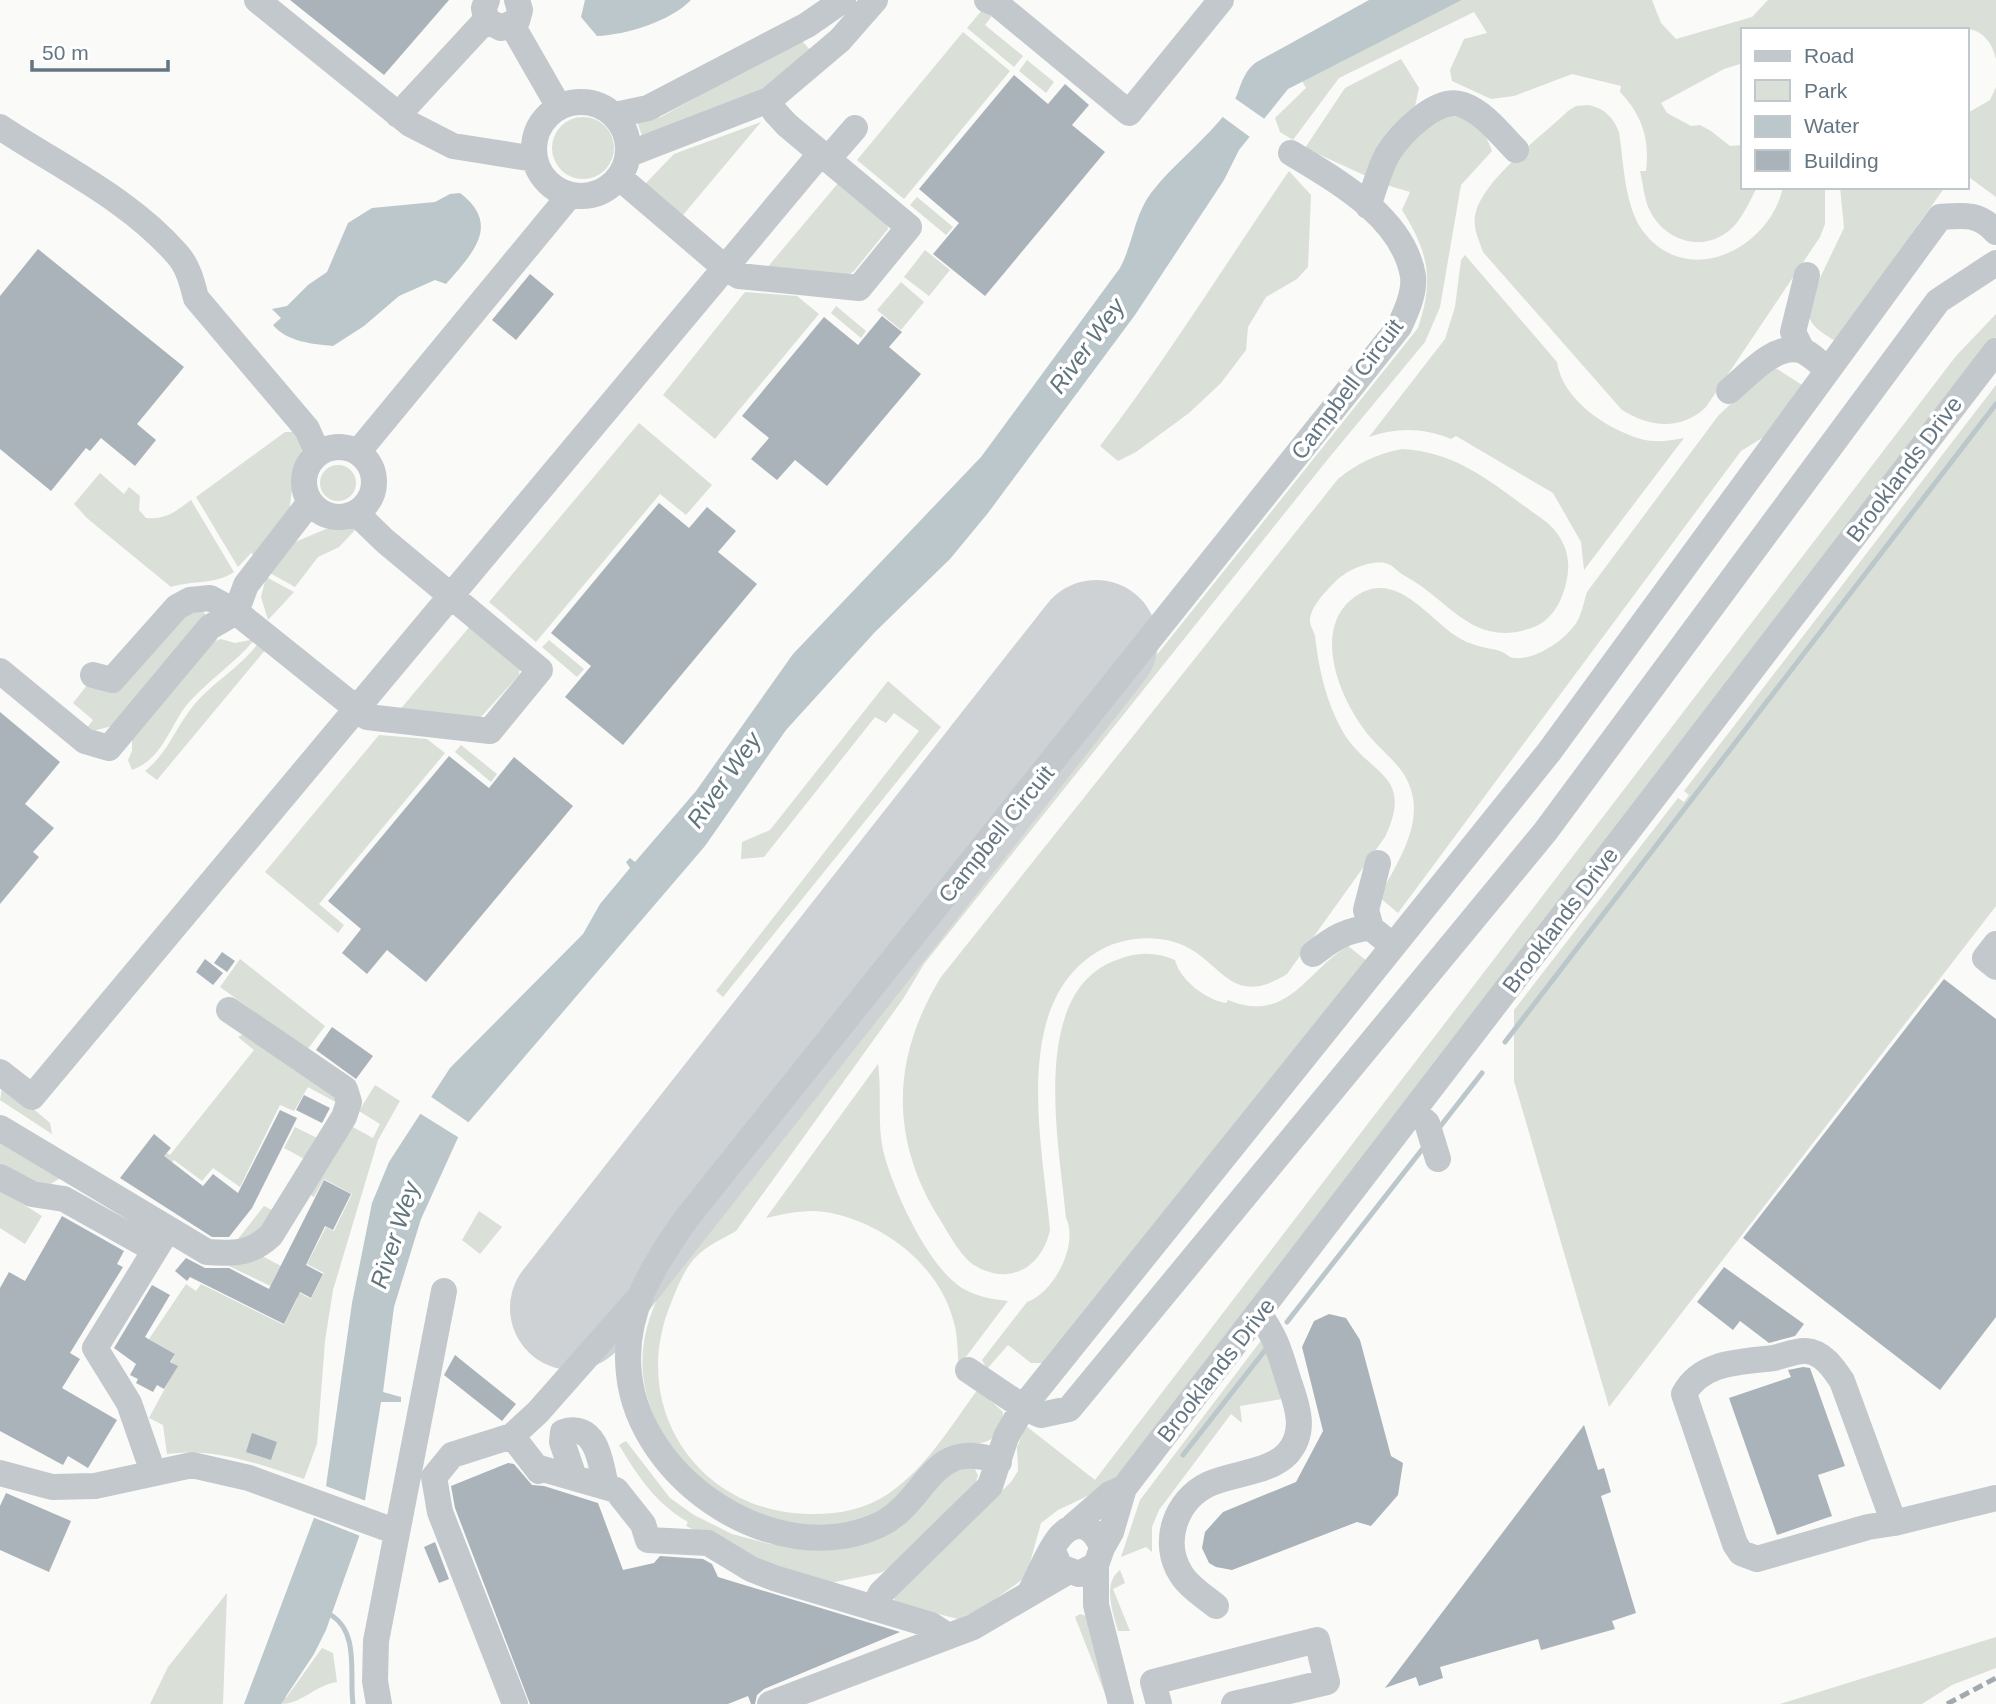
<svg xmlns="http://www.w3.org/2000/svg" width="1996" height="1704" font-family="Arial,sans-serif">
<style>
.green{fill:#dadfd7}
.water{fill:#bbc7cb}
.pier{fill:#fafaf8}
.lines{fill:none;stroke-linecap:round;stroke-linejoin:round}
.stream{stroke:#bbc7cb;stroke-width:5}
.runway{stroke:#ced2d4;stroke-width:124}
.building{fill:#aab3b9}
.minor{stroke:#c3c8cc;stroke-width:26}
.rail{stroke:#a2aab0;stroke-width:5;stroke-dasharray:10 5;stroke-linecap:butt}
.labels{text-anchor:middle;stroke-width:7;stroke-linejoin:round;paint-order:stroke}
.street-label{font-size:23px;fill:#657683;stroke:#fff}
.water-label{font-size:24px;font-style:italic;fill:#60757c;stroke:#fff}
</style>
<rect width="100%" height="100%" fill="#fafaf8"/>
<path class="green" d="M 1462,0 L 1652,0 L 1661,23 L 1676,39 L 1752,17 L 1768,0 L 1996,0 L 1996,59 C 1988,26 1965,25 1936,30 L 1742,30 L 1742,77 L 1740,64 L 1724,69 L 1661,103 L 1667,113 L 1691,126 L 1700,125 L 1711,131 L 1730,146 L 1742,145 L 1742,187 L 1757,187 C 1750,201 1742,219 1731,229 C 1703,254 1664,241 1649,209 C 1644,198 1643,183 1640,171 L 1646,171 C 1650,139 1642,115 1620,92 L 1621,86 L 1572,74 L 1514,96 L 1491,99 L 1452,81 L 1450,70 L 1464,39 L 1487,33 L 1474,12 L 1339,78 L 1293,140 L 1280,132 L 1275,118 L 1306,88 L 1302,81 Z
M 983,9 L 994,13 L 985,25 L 1023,56 L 1014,67 L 967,28 Z
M 963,32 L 1010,71 L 904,199 L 857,160 Z
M 800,39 L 814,54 L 768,89 L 643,139 L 637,121 L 661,117 Z
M 1401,59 L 1419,88 L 1414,111 L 1366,176 L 1305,148 L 1345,88 Z
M 1027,60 L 1054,82 L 1046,93 L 1019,71 Z
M 1996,87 L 1996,197 L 1966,175 L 1966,114 L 1990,100 Z
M 1589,105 C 1605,109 1613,117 1619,132 C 1624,163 1624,210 1646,235 C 1692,289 1771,246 1783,187 L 1825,187 L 1825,224 L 1820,237 L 1706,407 C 1681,431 1649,427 1622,410 L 1483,252 C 1479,240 1473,229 1475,216 C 1480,182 1543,135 1568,111 L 1576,106 Z
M 1439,115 C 1465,116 1483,123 1492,151 L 1461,185 L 1440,307 L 1425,342 L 1328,459 L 924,964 L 903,999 L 736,1231 C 724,1238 706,1246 696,1257 C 684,1269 677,1288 671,1303 C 628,1406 697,1511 807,1514 C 835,1515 865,1510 888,1494 C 927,1467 951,1426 978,1389 L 1003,1412 C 1002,1437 990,1444 966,1445 C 934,1472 898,1514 856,1525 C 846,1527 834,1526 824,1526 C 734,1527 634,1446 643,1350 C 646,1313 667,1280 683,1248 L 1418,328 C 1434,280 1429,253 1402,210 L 1410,192 L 1383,184 L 1392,164 Z
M552 148a31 31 0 1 1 62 0a31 31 0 1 1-62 0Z
M 761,122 L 683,215 L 645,184 L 674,154 Z
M 1289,171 L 1311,195 L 1308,267 L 1297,279 L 1266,297 L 1248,327 L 1246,350 L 1221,383 L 1189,413 L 1136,452 L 1118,461 L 1100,446 C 1168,357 1226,263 1289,171 Z
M 839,182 L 887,224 L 888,229 L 854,271 L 849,275 L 766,269 Z
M 1840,187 L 1945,187 L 1835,341 C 1821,332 1806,324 1807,305 L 1844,228 Z
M 917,197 L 953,227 L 946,235 L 910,205 Z
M 925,250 L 950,270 L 929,296 L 904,277 Z
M 1465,255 L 1557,362 C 1562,399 1606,429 1641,439 C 1655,443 1669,441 1684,438 L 1584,570 L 1581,542 L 1553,493 L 1456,436 L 1451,439 C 1424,428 1397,427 1369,437 L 1445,339 L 1455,307 L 1461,260 Z
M 901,282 L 924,302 L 901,330 L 877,310 Z
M 745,292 L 797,296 L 819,314 L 715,439 L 663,395 Z
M 836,306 L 866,331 L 861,338 L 831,313 Z
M 1996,314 L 1996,337 L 1113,1484 L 1058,1510 L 1041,1523 L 1026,1577 L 981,1609 L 958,1619 L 895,1603 L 894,1597 L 1011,1482 L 1018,1471 L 1017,1447 L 1026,1426 L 1095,1480 L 1956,356 Z
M 1774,367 L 1802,385 L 1764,437 L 1741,451 L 1398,913 L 1379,897 C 1394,868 1419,833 1413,798 C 1408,770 1389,758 1371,738 C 1343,706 1310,633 1352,599 C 1393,566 1425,615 1456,636 C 1470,646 1485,647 1500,651 C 1506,653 1509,658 1514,658 C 1535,660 1562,642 1574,626 C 1582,616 1583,604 1587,592 L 1718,416 L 1767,369 Z
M 1996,385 L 1996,906 L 1609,1407 L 1514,1081 L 1514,1010 L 1678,798 L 1684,802 L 1689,795 L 1684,791 Z
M 639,423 L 712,485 L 686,515 L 660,494 L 536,642 L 489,602 Z
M 285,432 L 293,432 L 305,443 L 295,467 L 289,513 L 255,556 L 251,553 L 238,567 L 196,497 Z
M 1402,449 C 1460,452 1495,486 1541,518 C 1559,530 1570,550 1568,571 C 1566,593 1556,618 1534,627 C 1474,650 1451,601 1405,576 C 1399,573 1394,566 1388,564 C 1372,558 1345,571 1335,582 C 1326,591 1310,607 1310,621 C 1310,626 1314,631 1315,636 C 1319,670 1326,702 1343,732 C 1369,776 1415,773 1385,837 L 1287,974 C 1226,1012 1222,954 1171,941 C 1145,935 1116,939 1094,954 C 1011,1008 1043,1147 1050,1230 C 1042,1267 1010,1287 974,1265 C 960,1256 948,1232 939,1218 C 889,1137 892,1057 941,977 L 1338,479 C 1358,463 1376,454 1402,449 Z
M320 483a18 18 0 1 1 36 0a18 18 0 1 1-36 0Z
M 100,473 L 124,494 L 129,487 L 140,496 L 139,510 L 146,518 C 166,520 176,511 191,500 L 234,572 C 216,585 192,580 171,587 L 88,519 L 74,504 Z
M 326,529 L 356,529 L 339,547 L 318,557 L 295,587 L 270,573 L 295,542 Z
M 266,577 L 294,592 L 268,620 L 261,597 Z
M 202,609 L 205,614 L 203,619 L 112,726 L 89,732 L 86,729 L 93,720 L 73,703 L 88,684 L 181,615 Z
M 471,625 L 520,666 L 519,675 L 480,718 L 398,712 Z
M 221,639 L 235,643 L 255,639 C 234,665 196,689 181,713 C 167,735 159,760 132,770 L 128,760 L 132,751 L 132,738 L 212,642 Z
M 549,640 L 584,669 L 577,677 L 542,647 Z
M 259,642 L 266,649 L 157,780 L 145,771 C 167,754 174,731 190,710 C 209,684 240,669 259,642 Z
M 888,681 L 941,727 L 723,997 L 716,991 L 919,731 L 894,713 L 886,723 L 875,717 L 764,857 L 741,859 L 742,842 L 770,830 Z
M 379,735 L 427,739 L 445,753 L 319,904 L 344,925 L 338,933 L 265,872 Z
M 461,745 L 497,774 L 491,782 L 455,752 Z
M 1348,946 L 1367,961 L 1042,1363 L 1031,1363 L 1008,1345 L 987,1369 L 982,1360 L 1027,1302 C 1054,1293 1079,1244 1066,1218 C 1060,1148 1028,995 1114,961 C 1135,952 1154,951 1175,960 C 1180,980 1206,1000 1226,1003 L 1228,1000 C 1288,1025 1307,970 1348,946 Z
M 240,959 L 325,1026 L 307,1050 L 220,987 Z
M 244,1034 L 337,1086 L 339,1104 L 308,1087 L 294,1111 L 280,1105 L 240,1187 L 213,1168 L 202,1181 L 174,1160 L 167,1168 L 162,1150 L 170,1155 L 254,1050 L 238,1037 Z
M 878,1064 C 882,1092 877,1121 883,1150 C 892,1188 928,1267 962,1288 C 977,1297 992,1299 1008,1301 L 959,1366 C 957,1352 958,1336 954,1323 C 940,1265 882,1221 825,1212 C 805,1209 785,1214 766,1218 Z
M 3,1083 L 50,1123 L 52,1134 L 0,1100 Z
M 375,1085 L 400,1101 L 378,1140 L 333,1290 L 325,1341 L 317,1444 L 304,1479 C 258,1464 216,1447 167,1454 L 163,1425 L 149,1418 L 177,1366 L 171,1362 L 175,1354 L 149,1339 L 186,1284 L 196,1291 L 201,1284 L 284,1325 L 297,1299 L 225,1264 L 262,1256 L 281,1266 L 274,1279 L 311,1299 L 324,1273 L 307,1264 L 326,1227 L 334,1231 L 352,1194 L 324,1179 L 314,1197 L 309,1194 L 349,1125 L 373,1138 L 380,1124 L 359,1111 Z
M 295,1127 L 321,1140 L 308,1161 L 284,1148 Z
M 0,1140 L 64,1176 L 47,1186 L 0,1169 Z
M 0,1190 L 42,1216 L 25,1244 L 0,1228 Z
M 264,1206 L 276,1212 L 266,1228 L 234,1244 Z
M 479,1211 L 502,1227 L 480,1254 L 462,1240 Z
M 1263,1338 L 1282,1399 L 1240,1406 L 1242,1423 L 1231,1414 L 1159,1510 L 1152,1527 L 1152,1552 L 1146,1547 L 1121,1557 L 1140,1500 Z
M 626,1441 L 670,1498 L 694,1515 L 732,1534 L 770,1544 L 800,1546 L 829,1545 L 939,1476 L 974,1466 L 978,1476 L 973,1489 L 897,1564 L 880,1573 L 830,1583 L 800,1581 L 686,1526 L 688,1522 C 656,1504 637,1475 619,1445 Z
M 1120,1570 L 1125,1583 L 1113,1589 L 1130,1631 L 1118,1631 C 1113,1613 1102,1583 1120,1570 Z
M 227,1593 L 223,1704 L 150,1704 L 168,1667 Z
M 1080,1614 L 1090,1617 L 1109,1704 L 1075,1617 Z
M 1996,1637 L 1996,1668 L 1952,1685 L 1922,1704 L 1780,1704 Z
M 322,1648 L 333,1653 L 337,1682 C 315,1685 302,1704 281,1704 L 284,1695 L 286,1698 Z"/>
<path class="water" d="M 585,0 L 691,0 C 671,21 626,35 597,36 L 581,17 Z
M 1369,0 L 1462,0 L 1288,89 L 1239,150 L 1224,180 L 1135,315 L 988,513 L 950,559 L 875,632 L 786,730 L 705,846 L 461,1131 L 421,1219 L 394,1307 L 383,1392 L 401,1397 L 401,1402 L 381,1402 L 359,1537 L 326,1630 L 314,1654 L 281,1704 L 244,1704 L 326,1486 L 352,1303 L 372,1203 L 389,1162 L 450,1068 L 583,934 L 600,904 L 630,868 L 626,862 L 630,858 L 635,862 L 696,791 L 793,654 L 981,457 L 1120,268 C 1133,244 1134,216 1151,193 C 1174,163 1206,140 1229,109 C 1242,92 1238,78 1255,63 Z
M 460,193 C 502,225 472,254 446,284 L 435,280 L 399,296 L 364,326 L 333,346 C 313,344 287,342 273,325 L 281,318 L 272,309 L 287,306 L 308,285 L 327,272 L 348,223 L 372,208 L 435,202 L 450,194 Z"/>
<path class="pier" d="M 1233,97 L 1266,120 L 1254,140 L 1220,115 Z
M 427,1094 L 471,1124 L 461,1139 L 416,1111 Z
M 323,1485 L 369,1502 L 363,1537 L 312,1517 Z"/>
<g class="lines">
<path class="stream" d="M 1505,1042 L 1996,404
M 1439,1128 L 1482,1073
M 1287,1322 L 1424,1147
M 1183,1455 L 1266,1349
M 331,1615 C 360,1633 349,1676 353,1704"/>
<path class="runway" d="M 572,1308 L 1096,642"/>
</g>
<path class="building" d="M 290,0 L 449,0 L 384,75 Z
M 1014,75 L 1048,104 L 1065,84 L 1089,105 L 1072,125 L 1105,152 L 985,296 L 933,254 L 959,223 L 919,189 Z
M 38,249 L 184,367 L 137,424 L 156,440 L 135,466 L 101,438 L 90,451 L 86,448 L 51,491 L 0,449 L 0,296 Z
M 530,274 L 554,294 L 516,340 L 492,320 Z
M 882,316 L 902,332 L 889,347 L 921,374 L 827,486 L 795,460 L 777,480 L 751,459 L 769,438 L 742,416 L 824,317 L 858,345 Z
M 659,503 L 689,528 L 707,507 L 736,531 L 718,552 L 757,584 L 623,745 L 565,697 L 591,666 L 551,633 Z
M 0,712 L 60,762 L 25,804 L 54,828 L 33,852 L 39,857 L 0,904 Z
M 449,756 L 489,788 L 514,757 L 573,806 L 426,982 L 387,950 L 367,974 L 342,953 L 361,929 L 328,901 Z
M 222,952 L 235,961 L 227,972 L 214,963 Z
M 205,959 L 223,973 L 213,985 L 196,972 Z
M 1944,979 L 1996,1019 L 1996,1317 L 1940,1390 L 1743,1238 Z
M 332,1027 L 373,1056 L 356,1079 L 316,1050 Z
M 304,1095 L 330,1108 L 322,1123 L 296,1110 Z
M 280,1110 L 297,1118 L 252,1208 L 229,1237 L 212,1237 L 120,1178 L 154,1134 L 171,1148 L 164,1156 L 203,1186 L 213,1174 L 238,1193 Z
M 324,1180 L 351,1194 L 333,1230 L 325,1226 L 306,1265 L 323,1274 L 311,1298 L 300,1292 L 284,1324 L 190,1277 L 187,1281 L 175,1271 L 186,1258 L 205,1268 L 229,1268 L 269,1289 Z
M 62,1216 L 124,1251 L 117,1264 L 123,1267 L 70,1353 L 80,1359 L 62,1388 L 117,1420 L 88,1468 L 68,1456 L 63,1465 L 0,1431 L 0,1288 L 9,1272 L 25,1281 Z
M 1724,1267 L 1804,1324 L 1795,1336 L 1769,1343 L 1740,1321 L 1733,1330 L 1697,1302 Z
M 152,1285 L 170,1295 L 145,1337 L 175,1354 L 170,1362 L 178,1366 L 164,1389 L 157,1385 L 153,1392 L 136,1383 L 138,1379 L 130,1375 L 136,1364 L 114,1348 Z
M 1329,1314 L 1346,1318 L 1360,1340 L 1391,1456 L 1403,1463 L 1398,1495 L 1371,1526 L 1357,1522 L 1232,1570 L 1216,1567 L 1209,1563 L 1202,1548 L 1205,1532 L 1223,1512 L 1296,1482 L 1323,1431 L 1302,1347 L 1314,1321 Z
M 455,1355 L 516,1404 L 502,1421 L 444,1375 Z
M 1803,1367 L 1810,1368 L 1845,1466 L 1818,1475 L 1832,1516 L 1777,1535 L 1729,1398 L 1791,1377 L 1788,1370 Z
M 1584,1425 L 1598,1470 L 1604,1468 L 1611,1492 L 1601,1496 L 1636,1613 L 1612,1621 L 1615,1629 L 1576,1640 L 1541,1650 L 1538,1639 L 1440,1667 L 1443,1678 L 1419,1686 L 1416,1677 L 1385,1688 Z
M 252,1433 L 277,1442 L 271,1460 L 246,1452 Z
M 508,1463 L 514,1464 L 532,1485 L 544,1486 L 598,1503 L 623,1570 L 654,1563 L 660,1556 L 703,1559 L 712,1564 L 718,1577 L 900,1632 L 764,1689 L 757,1695 L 755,1704 L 751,1704 L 748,1696 L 728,1704 L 530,1704 L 455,1508 L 451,1486 Z
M 6,1493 L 71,1521 L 49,1572 L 0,1550 L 0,1506 Z
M 435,1542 L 449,1579 L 439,1583 L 424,1547 Z"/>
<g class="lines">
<path class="minor" d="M 257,0 L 410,124 L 453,146 L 535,159
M 487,0 L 484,8 L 486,20 L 501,28 L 517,21 L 520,10 L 517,0
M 987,0 L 997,4 L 1129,113 L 1221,0
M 512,25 L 559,107
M534 149a47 47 0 1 1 94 0a47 47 0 1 1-94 0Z
M 398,115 L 486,20
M 615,115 L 648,108 L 807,25 L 843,0
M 0,127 C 59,166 129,199 177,254 C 188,266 192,282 196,298 L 307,429 L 318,454
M 629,154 L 769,100 L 840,40 L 875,0
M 828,159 L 855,128
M 620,178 L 724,267 L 739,276 L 859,288 L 909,227 L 787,125 L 775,112 L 769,100
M 1368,206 C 1374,190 1379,170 1387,155 C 1400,134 1437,95 1463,105 C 1485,113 1500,134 1516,150
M 1802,350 L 1793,332 L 1807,275
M 1729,391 C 1747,376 1774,344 1800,350 C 1809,352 1819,363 1827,369
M304 482a35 35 0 1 1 70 0a35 35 0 1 1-70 0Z
M 358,452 L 570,195
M 0,671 L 85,741 L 109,748 L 210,627 L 236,612 L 246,585 L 310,502
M 93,675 L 112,680 L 177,607 L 190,600 L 210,598 L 236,612 L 367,717 L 490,731 L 540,670 L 385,541 L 356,513
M 1371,928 L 1366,910 L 1378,863
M 1996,944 L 1985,958 L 1996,967
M 1313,954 C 1332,939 1347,929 1371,928 L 1393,946
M 0,1072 L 32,1097 L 821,153
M 1413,1111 L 1427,1123 L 1438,1159
M 0,1128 L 207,1252 C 234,1254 251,1254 271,1235 L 344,1117 L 349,1102 L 345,1089 L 229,1010
M 0,1177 L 32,1194 L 64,1199 L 155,1250
M 968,1370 L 1023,1407 L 1041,1415 L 1069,1409 L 1545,832 L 1938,301 L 1996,263
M 512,1436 L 538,1412 L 636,1301
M 999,1462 C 930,1435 928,1502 879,1525 C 777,1572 640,1481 629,1374 C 622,1314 653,1266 686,1219 L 1399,327 C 1406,312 1415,293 1413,276 C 1403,217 1337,181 1291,153
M 536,1467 L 616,1490 L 643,1524 L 648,1540 L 708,1543 L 751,1569 L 774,1578 L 931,1625 L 948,1636
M 153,1472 L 129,1403 L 95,1348 L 168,1229
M 0,1473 L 52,1487 L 95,1486 L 192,1465 L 249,1478 L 397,1532
M 574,1477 L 562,1442 L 563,1432 C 597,1421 601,1464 606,1487
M 1894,1523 L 1842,1381 C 1834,1369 1823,1352 1806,1351 C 1796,1350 1784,1356 1774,1358 C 1742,1362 1701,1361 1684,1394 L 1735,1544 L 1741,1553 L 1757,1559 L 1868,1527 L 1894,1523 L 1996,1498
M 1073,1526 L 1110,1494 L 1124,1488
M 1102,1548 L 1111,1532 L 1124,1488 L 1996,351
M 1096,1565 L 1096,1605 L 1121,1704
M 1029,1594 C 1042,1573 1057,1518 1085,1527 C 1095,1531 1099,1539 1102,1548 L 1096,1565 L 1079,1574 L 1060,1567 L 1053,1551
M 1216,1606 C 1205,1597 1189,1587 1181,1574 C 1161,1543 1175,1500 1209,1484 C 1233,1473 1270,1473 1288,1453 C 1307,1431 1297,1405 1289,1382 C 1281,1357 1276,1335 1259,1315
M 873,1608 L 881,1593 L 990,1486 L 1006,1437 L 1023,1407 L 1549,752 L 1940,217 C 1964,215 1979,213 1996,232
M 379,1704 L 375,1681 L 376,1641 L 444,1291
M 515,1704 L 440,1512 L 434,1477 L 452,1455 L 512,1436 L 539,1471
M 770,1704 L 973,1627 L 1067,1572
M 1159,1704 L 1153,1682 L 1317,1640 L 1327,1682 L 1234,1704"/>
<path class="rail" d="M 1947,1704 L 1996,1678"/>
</g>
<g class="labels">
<g class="street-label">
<text transform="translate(1347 389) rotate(-53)" y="8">Campbell Circuit</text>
<text transform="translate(1904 469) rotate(-53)" y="8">Brooklands Drive</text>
<text transform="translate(996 834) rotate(-51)" y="8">Campbell Circuit</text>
<text transform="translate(1560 920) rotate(-53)" y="8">Brooklands Drive</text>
<text transform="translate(1216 1370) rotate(-52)" y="8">Brooklands Drive</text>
</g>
<g class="water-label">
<text transform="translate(1087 346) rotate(-54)" y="8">River Wey</text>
<text transform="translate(724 780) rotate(-55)" y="8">River Wey</text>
<text transform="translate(395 1235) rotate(-72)" y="8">River Wey</text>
</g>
</g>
<rect x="1741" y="28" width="228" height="161" fill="#ffffff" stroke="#c1c8cd" stroke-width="2"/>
<rect x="1755" y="51" width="35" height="10" fill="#c3c8cc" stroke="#c1c8cd" stroke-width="2"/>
<text x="1804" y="63" font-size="21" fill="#657683">Road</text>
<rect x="1755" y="80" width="35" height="21" fill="#dadfd7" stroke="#c1c8cd" stroke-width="2"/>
<text x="1804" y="98" font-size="21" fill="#657683">Park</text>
<rect x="1755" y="116" width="35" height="21" fill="#bbc7cb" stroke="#c1c8cd" stroke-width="2"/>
<text x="1804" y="133" font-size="21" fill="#657683">Water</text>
<rect x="1755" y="150" width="35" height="21" fill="#aab3b9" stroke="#c1c8cd" stroke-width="2"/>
<text x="1804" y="168" font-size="21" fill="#657683">Building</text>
<path d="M32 60v10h136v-10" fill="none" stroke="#657683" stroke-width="3.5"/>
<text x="42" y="60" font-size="21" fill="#657683" stroke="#ffffff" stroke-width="5" paint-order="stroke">50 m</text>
</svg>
